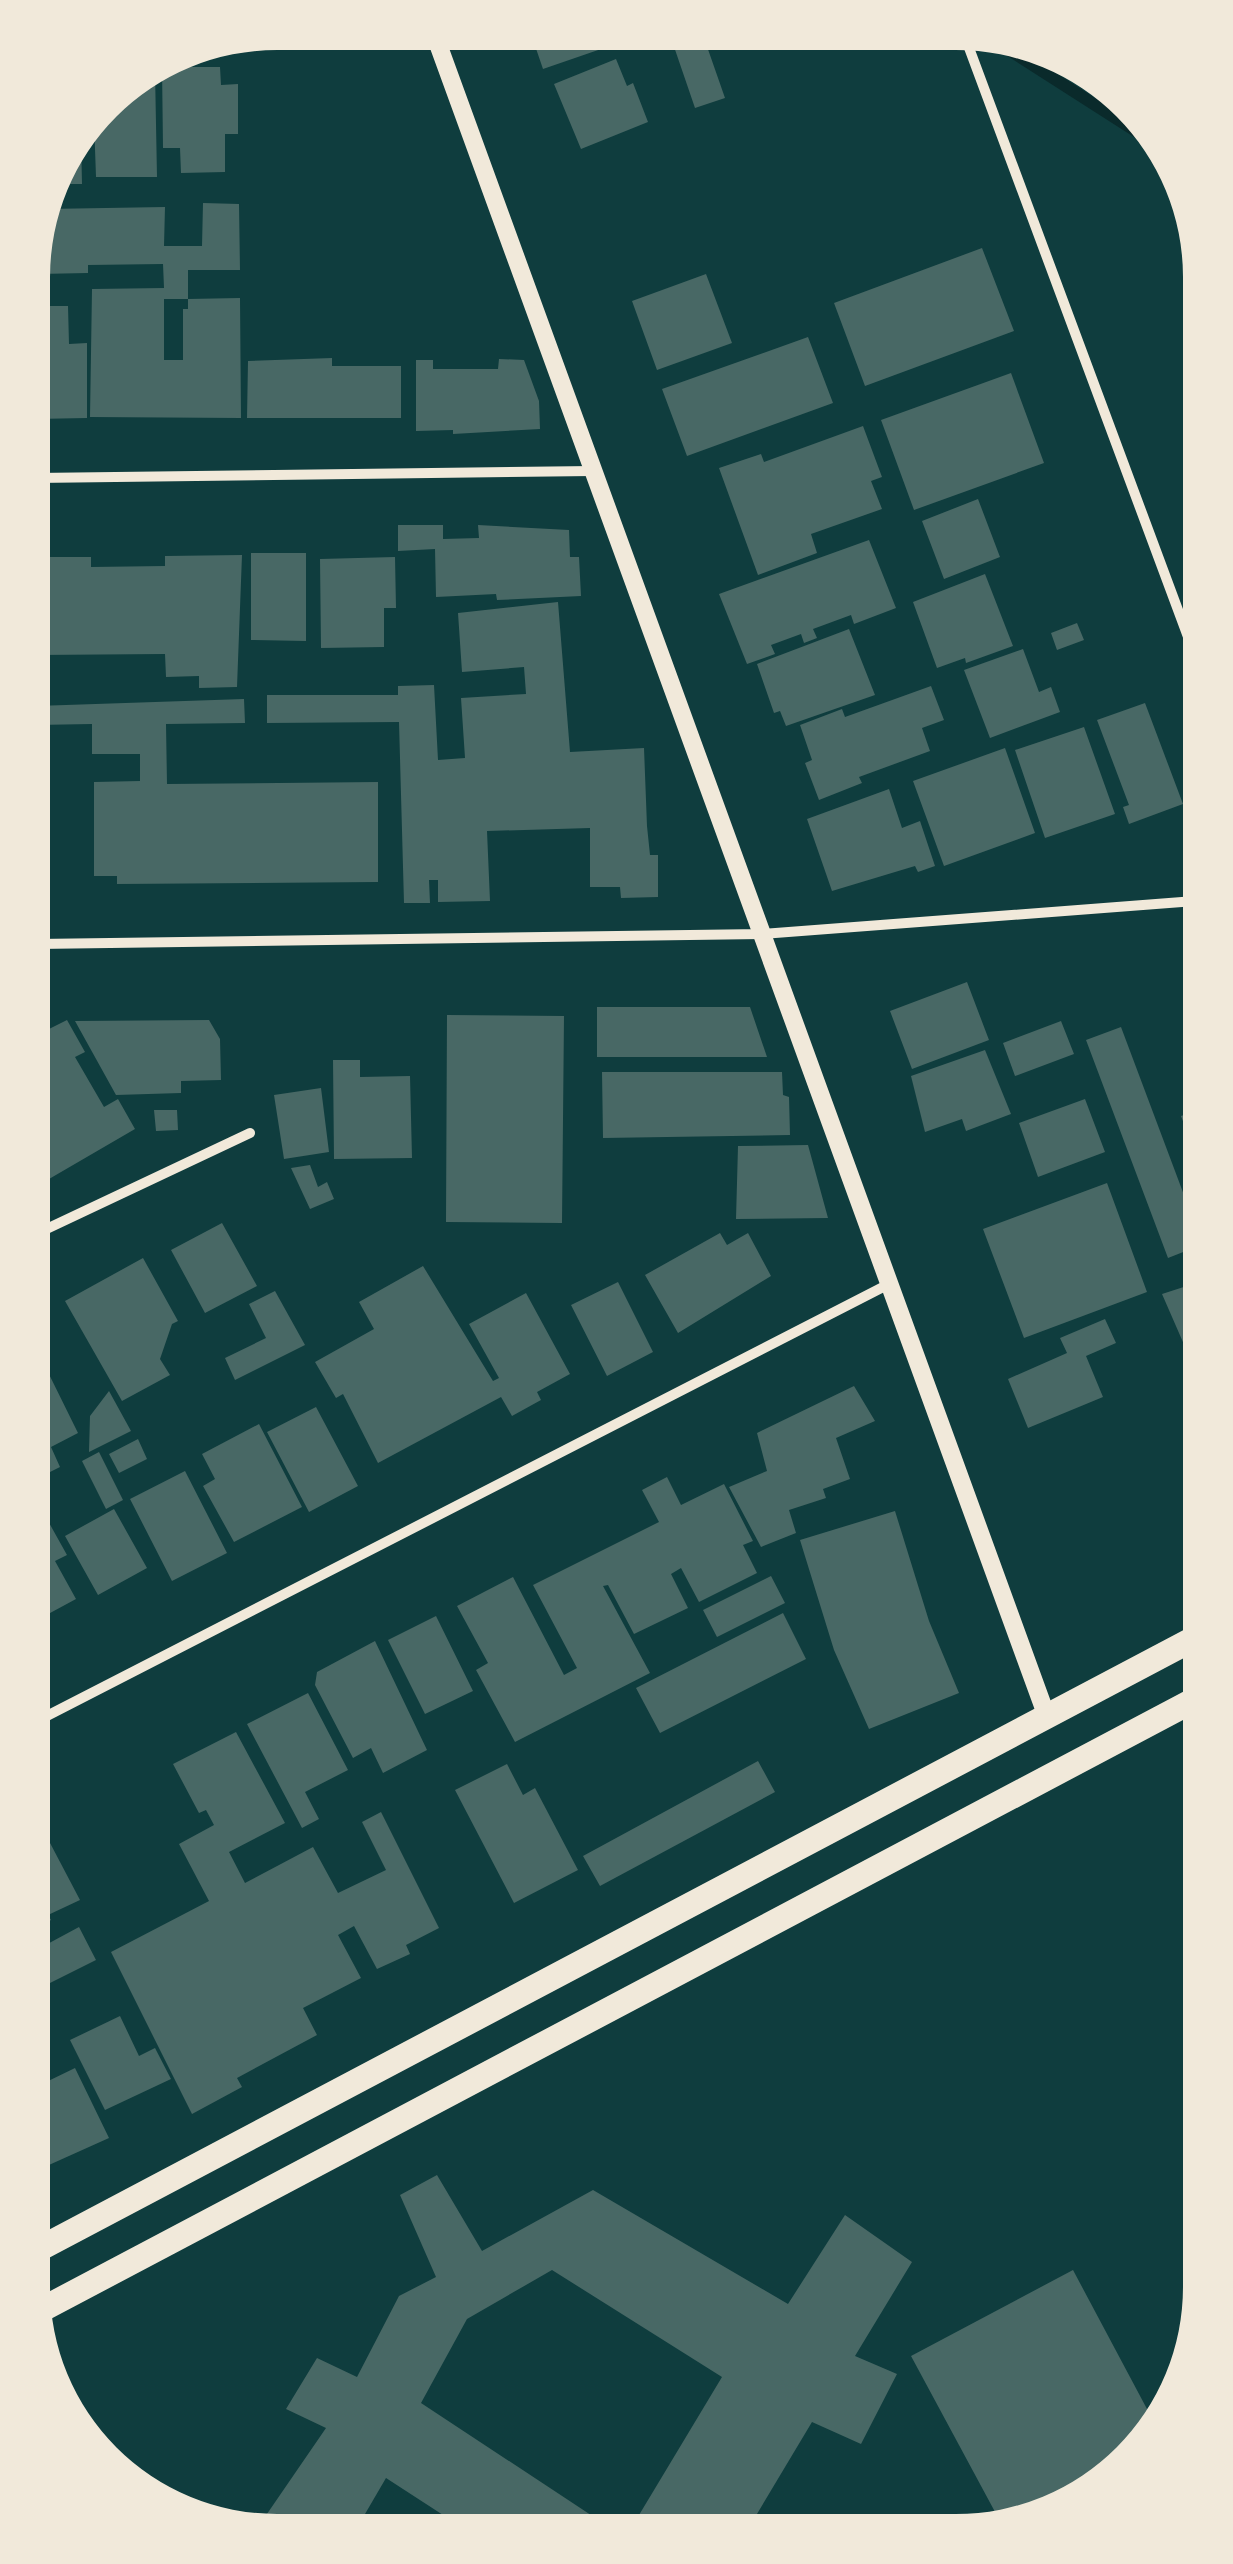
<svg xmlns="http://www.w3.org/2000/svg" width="1233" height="2564" font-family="'Zilla Slab',serif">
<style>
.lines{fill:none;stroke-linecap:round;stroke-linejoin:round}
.stream{stroke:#0a2a2b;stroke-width:12}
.building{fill:#486865}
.minor{stroke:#f1e9da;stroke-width:10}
.tertiary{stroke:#f1e9da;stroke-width:18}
.primary{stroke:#f1e9da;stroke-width:25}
</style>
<rect width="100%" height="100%" fill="#0f3d3e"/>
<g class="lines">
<path class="stream" d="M 989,37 L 1145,137"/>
</g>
<path class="building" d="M 531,34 L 599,35 L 604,48 L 543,69 Z
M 670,35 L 703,35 L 725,98 L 695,108 Z
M 616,59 L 627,86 L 633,83 L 648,122 L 581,149 L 554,84 Z
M 162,67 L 220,67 L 221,85 L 238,84 L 238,134 L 225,134 L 225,172 L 181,173 L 180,148 L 163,148 Z
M 151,71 L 155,71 L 157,177 L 96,177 L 94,121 L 115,93 Z
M 81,138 L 82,184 L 53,184 L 58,168 Z
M 203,203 L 239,204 L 240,270 L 188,270 L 188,299 L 164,299 L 164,360 L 183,360 L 183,309 L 188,309 L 188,299 L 240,298 L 241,418 L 90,417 L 92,289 L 164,288 L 163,264 L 88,265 L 88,273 L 39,274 L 40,306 L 68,306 L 69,344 L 87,343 L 87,418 L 35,419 L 35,245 L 46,209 L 165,207 L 164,246 L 202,246 Z
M 982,248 L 1014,331 L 865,386 L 834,303 Z
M 706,274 L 732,343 L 657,370 L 632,301 Z
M 808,337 L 833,403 L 687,456 L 662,389 Z
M 332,358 L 332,366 L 401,366 L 401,418 L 247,418 L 248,361 Z
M 499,359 L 524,360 L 539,401 L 540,429 L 453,434 L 453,430 L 416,431 L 416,360 L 433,360 L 433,369 L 498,369 Z
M 1011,373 L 1044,463 L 914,510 L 881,420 Z
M 863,426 L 882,477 L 871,481 L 882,509 L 811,534 L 817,553 L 758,575 L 719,468 L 761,454 L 764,462 Z
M 978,499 L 1000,557 L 944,579 L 922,521 Z
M 398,525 L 443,525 L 443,539 L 479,538 L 478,525 L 569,530 L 570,557 L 579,557 L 581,596 L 497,600 L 496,594 L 436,597 L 435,549 L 398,551 Z
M 869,540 L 896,608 L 854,624 L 851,615 L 813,629 L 817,638 L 804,643 L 801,634 L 771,645 L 775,654 L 747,664 L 719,594 Z
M 251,553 L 306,553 L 306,641 L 251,640 Z
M 242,555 L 237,687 L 199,688 L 199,676 L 166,677 L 165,654 L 36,655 L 35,557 L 91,557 L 91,567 L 165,566 L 165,556 Z
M 395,557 L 396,608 L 384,608 L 384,647 L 321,648 L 320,559 Z
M 985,574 L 1013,646 L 966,663 L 965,658 L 937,668 L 913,602 Z
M 558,602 L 570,752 L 644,748 L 647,826 L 650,855 L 658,855 L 658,897 L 621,898 L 620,887 L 590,887 L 590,828 L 487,831 L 490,901 L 438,902 L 438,880 L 429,880 L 430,903 L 404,903 L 399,722 L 267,723 L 267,695 L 398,695 L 398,686 L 434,685 L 438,760 L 465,758 L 461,698 L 526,694 L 524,667 L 462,672 L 458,613 Z
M 1077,623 L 1084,640 L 1057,650 L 1051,633 Z
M 849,629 L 875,695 L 786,726 L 780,711 L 774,713 L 757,664 Z
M 1023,649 L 1039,692 L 1051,687 L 1060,712 L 990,738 L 964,670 Z
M 931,686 L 944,720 L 922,728 L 930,751 L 859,777 L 862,783 L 819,800 L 805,763 L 812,760 L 800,725 L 842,709 L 845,717 Z
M 244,699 L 245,723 L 166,724 L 167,784 L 378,782 L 378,882 L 117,884 L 117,876 L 94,876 L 94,782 L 140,781 L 140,754 L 92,754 L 92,724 L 36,725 L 36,706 Z
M 1145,703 L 1183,804 L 1129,824 L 1123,807 L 1129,805 L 1097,720 Z
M 1084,727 L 1115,814 L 1045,838 L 1015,750 Z
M 1005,748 L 1035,833 L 944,866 L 913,781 Z
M 889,789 L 902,828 L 920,821 L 935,866 L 918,872 L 915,866 L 832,891 L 807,819 Z
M 967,982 L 989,1040 L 912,1069 L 890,1011 Z
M 597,1007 L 750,1007 L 767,1057 L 597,1057 Z
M 447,1015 L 564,1016 L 562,1223 L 446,1222 Z
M 67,1020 L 85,1052 L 75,1057 L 104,1107 L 118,1099 L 135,1129 L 37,1186 L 37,1035 Z
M 209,1020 L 220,1039 L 221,1080 L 181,1081 L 181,1093 L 116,1095 L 75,1021 Z
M 1061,1021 L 1074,1054 L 1015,1076 L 1003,1043 Z
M 1121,1027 L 1196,1227 L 1196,1247 L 1168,1258 L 1086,1040 Z
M 985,1050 L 1011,1114 L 966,1131 L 962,1119 L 925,1132 L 911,1076 Z
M 333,1060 L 360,1060 L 360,1077 L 410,1076 L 412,1158 L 334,1159 Z
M 602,1072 L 782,1072 L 783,1095 L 789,1097 L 790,1135 L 603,1138 Z
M 321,1088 L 329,1152 L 284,1159 L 274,1095 Z
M 1085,1099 L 1105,1152 L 1038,1177 L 1019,1123 Z
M 154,1110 L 177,1110 L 178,1130 L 156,1131 Z
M 1195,1111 L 1196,1152 L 1195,1153 L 1181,1116 Z
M 808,1145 L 828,1218 L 736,1219 L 738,1146 Z
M 310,1165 L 318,1187 L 327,1182 L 334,1199 L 310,1209 L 291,1168 Z
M 1107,1183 L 1147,1292 L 1024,1338 L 983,1229 Z
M 222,1223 L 257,1286 L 205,1313 L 171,1250 Z
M 720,1233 L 727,1245 L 748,1233 L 771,1276 L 678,1333 L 645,1275 Z
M 143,1258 L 178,1321 L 172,1324 L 160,1359 L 170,1375 L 122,1401 L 65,1301 Z
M 423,1266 L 493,1381 L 499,1378 L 469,1324 L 526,1293 L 570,1374 L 537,1392 L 541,1400 L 512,1416 L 501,1397 L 378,1463 L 343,1394 L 336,1398 L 315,1362 L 374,1329 L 359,1302 Z
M 618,1282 L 653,1352 L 607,1376 L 571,1305 Z
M 1196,1283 L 1196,1372 L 1162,1294 Z
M 275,1291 L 305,1345 L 235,1380 L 225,1358 L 266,1338 L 249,1304 Z
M 1105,1319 L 1116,1343 L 1086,1356 L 1103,1397 L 1028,1428 L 1008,1379 L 1067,1353 L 1060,1338 Z
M 38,1332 L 49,1354 L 41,1358 L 78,1433 L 51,1447 L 60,1467 L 38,1478 Z
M 854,1386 L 875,1421 L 836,1438 L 850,1479 L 823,1489 L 826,1498 L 789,1510 L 796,1533 L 761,1547 L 729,1487 L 767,1471 L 757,1433 Z
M 109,1391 L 131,1431 L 89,1452 L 90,1416 Z
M 316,1407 L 358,1486 L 309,1512 L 267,1432 Z
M 259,1424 L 302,1507 L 234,1542 L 203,1486 L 215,1479 L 202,1454 Z
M 138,1439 L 147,1459 L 119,1473 L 109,1454 Z
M 99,1452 L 123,1500 L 106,1509 L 82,1461 Z
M 185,1471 L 227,1553 L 172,1581 L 130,1499 Z
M 667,1477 L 681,1505 L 724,1484 L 753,1541 L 743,1545 L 757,1573 L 699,1602 L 681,1568 L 671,1574 L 688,1608 L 634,1634 L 608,1585 L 603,1586 L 650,1673 L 515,1742 L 476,1670 L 488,1663 L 457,1606 L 513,1577 L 564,1675 L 577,1668 L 533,1585 L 659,1522 L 642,1490 Z
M 38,1503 L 67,1555 L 55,1561 L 76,1599 L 39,1619 Z
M 114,1509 L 147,1568 L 98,1595 L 65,1536 Z
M 895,1511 L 929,1621 L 959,1693 L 869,1729 L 834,1650 L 800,1540 Z
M 771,1576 L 785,1603 L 717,1637 L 703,1610 Z
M 783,1613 L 806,1659 L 660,1733 L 636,1688 Z
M 436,1616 L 473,1691 L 425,1714 L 388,1640 Z
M 375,1641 L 427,1750 L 383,1773 L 371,1748 L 353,1758 L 315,1685 L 317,1672 Z
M 308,1693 L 348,1770 L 305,1792 L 319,1819 L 302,1828 L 247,1724 Z
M 236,1732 L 285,1823 L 229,1852 L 245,1883 L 313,1847 L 338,1893 L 386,1870 L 362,1822 L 381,1812 L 439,1928 L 406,1945 L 410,1954 L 377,1969 L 354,1926 L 338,1935 L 361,1978 L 303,2008 L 317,2035 L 237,2078 L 242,2087 L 192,2114 L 111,1952 L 209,1901 L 179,1844 L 214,1825 L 206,1810 L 199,1813 L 173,1764 Z
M 758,1761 L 775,1792 L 600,1886 L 583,1856 Z
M 507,1764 L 523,1795 L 535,1788 L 578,1870 L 514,1903 L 455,1790 Z
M 39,1822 L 80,1900 L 48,1915 L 51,1920 L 40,1926 Z
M 79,1927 L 96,1960 L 40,1988 L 40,1948 Z
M 120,2016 L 139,2056 L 155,2048 L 171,2079 L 105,2110 L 70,2040 Z
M 75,2068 L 109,2138 L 40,2169 L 40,2085 Z
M 437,2175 L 482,2251 L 593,2190 L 788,2304 L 845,2215 L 912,2262 L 855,2356 L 897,2374 L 861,2444 L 812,2422 L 751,2524 L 633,2525 L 722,2377 L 552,2270 L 467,2319 L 421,2403 L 606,2525 L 460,2526 L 386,2478 L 358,2526 L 258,2527 L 326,2428 L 286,2409 L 317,2358 L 357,2377 L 399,2296 L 436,2277 L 400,2195 Z
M 1073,2270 L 1155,2424 L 1140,2448 L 1020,2523 L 1001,2523 L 911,2356 Z"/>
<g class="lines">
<path class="minor" d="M 965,37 L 1194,653
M 35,478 L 593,471
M 37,944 L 762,934 L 1195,901
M 38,1233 L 250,1133
M 39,1720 L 889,1284"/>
<path class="tertiary" d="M 434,33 L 1047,1717"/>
<path class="primary" d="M 41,2248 L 1197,1637
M 41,2310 L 1198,1698"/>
</g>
<path d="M0 0H1233V2564H0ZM277 50H956A227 227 0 0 1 1183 277V2287A227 227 0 0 1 956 2514H277A227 227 0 0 1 50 2287V277A227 227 0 0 1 277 50Z" fill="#f1e9da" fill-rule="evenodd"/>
</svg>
